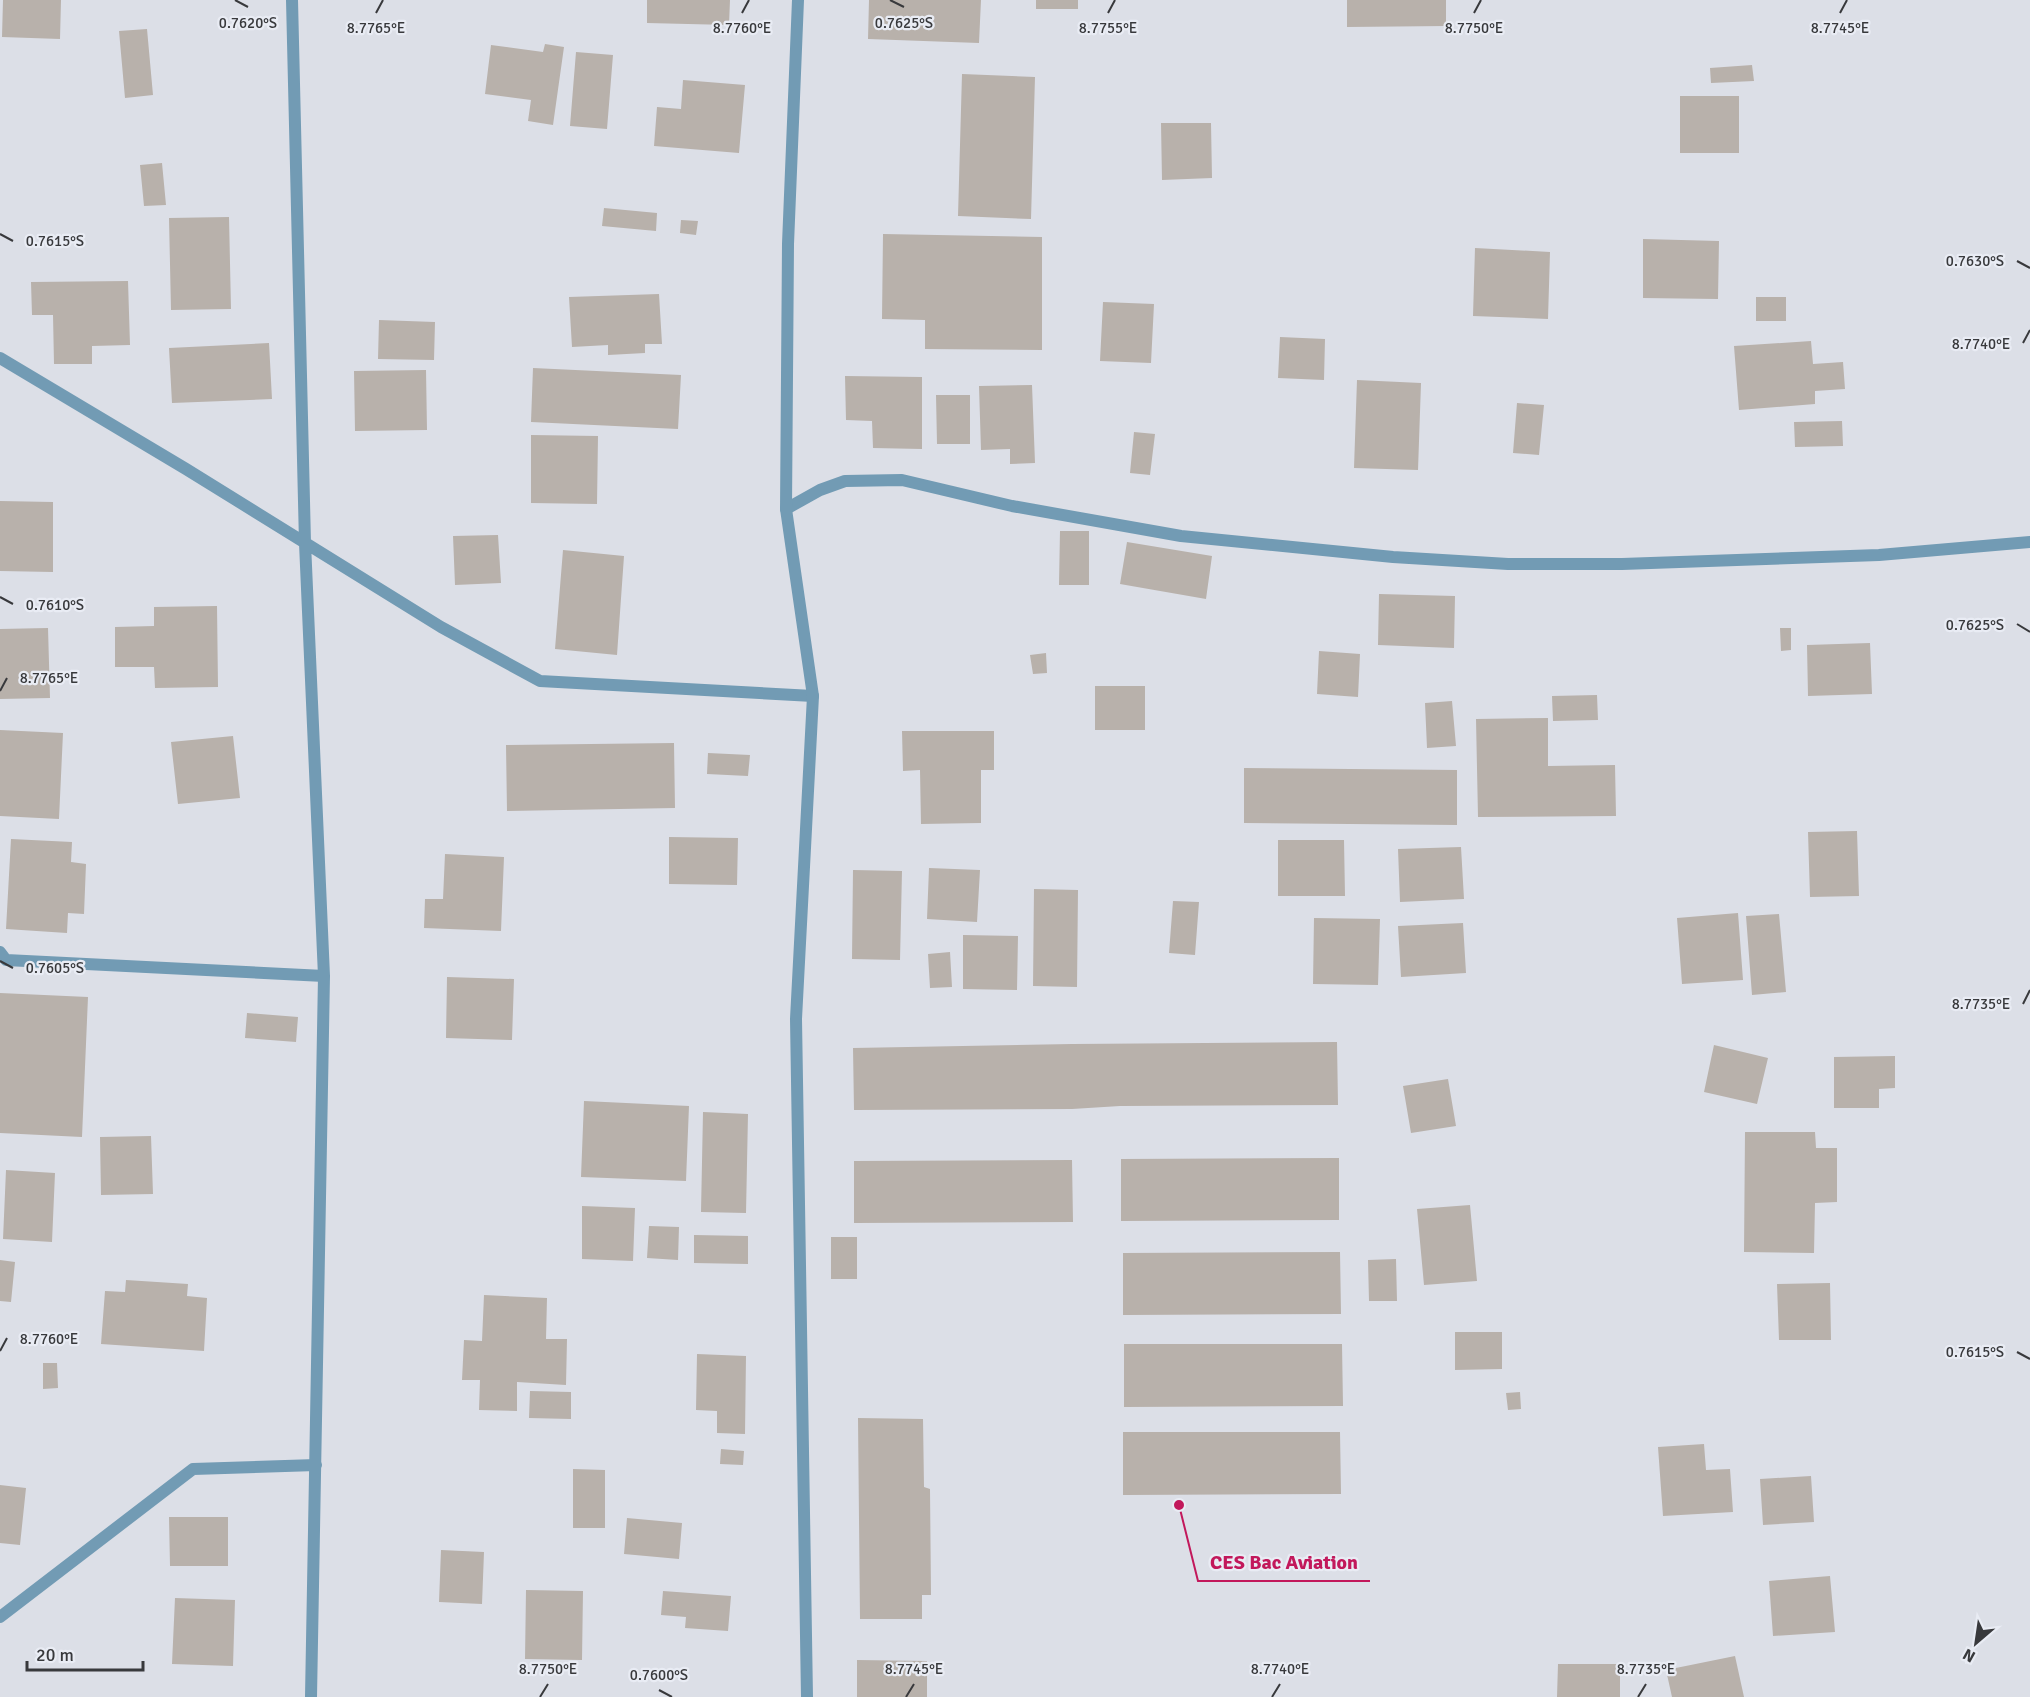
<svg xmlns="http://www.w3.org/2000/svg" width="2030" height="1697" font-family="Signika,sans-serif">
<style>
.building{fill:#b8b1ab}
.lines{fill:none;stroke-linecap:round;stroke-linejoin:round}
.minor{stroke:#729bb4;stroke-width:12}
.tertiary{stroke:#729bb4;stroke-width:12}
.ticks{fill:none;stroke:#38393c;stroke-width:2}
.ticks-label{font-size:15px;text-anchor:middle;fill:#38393c;stroke:#e9ecf4;stroke-width:4.5;stroke-linejoin:round;paint-order:stroke}
.leader{fill:none;stroke:#c2185b;stroke-width:2}
.callout-dot{fill:#c2185b;stroke:#e9ecf4;stroke-width:2}
.callout-label{font-size:20px;text-anchor:middle;font-weight:bold;fill:#c2185b;stroke:#e9ecf4;stroke-width:4.5;stroke-linejoin:round;paint-order:stroke}
</style>
<rect width="100%" height="100%" fill="#dcdfe7"/>
<path class="building" d="M 3,0 L 61,0 L 60,39 L 2,37 Z
M 647,0 L 730,0 L 729,25 L 647,23 Z
M 869,0 L 981,0 L 979,43 L 868,39 Z
M 1036,0 L 1078,0 L 1078,9 L 1036,9 Z
M 1347,0 L 1446,0 L 1446,26 L 1347,27 Z
M 147,29 L 153,95 L 125,98 L 119,31 Z
M 545,44 L 564,47 L 553,125 L 528,121 L 531,100 L 485,94 L 491,45 L 543,52 Z
M 576,52 L 613,55 L 607,129 L 570,126 Z
M 1752,65 L 1754,81 L 1711,83 L 1710,68 Z
M 962,74 L 1035,77 L 1031,219 L 958,216 Z
M 683,80 L 745,85 L 739,153 L 654,146 L 657,107 L 681,109 Z
M 1680,96 L 1739,96 L 1739,153 L 1680,153 Z
M 1161,123 L 1211,123 L 1212,178 L 1162,180 Z
M 162,163 L 166,205 L 144,206 L 140,165 Z
M 604,208 L 657,213 L 656,231 L 602,226 Z
M 229,217 L 231,309 L 171,310 L 169,218 Z
M 681,220 L 698,221 L 696,235 L 680,233 Z
M 883,234 L 1042,237 L 1042,350 L 925,349 L 925,320 L 882,319 Z
M 1643,239 L 1719,241 L 1718,299 L 1643,298 Z
M 1475,248 L 1550,252 L 1548,319 L 1473,316 Z
M 128,281 L 130,345 L 92,346 L 92,364 L 54,364 L 53,315 L 32,315 L 31,282 Z
M 659,294 L 662,344 L 645,344 L 645,353 L 608,355 L 608,345 L 572,347 L 569,297 Z
M 1756,297 L 1786,297 L 1786,321 L 1756,321 Z
M 1103,302 L 1154,304 L 1151,363 L 1100,361 Z
M 379,320 L 435,322 L 434,360 L 378,359 Z
M 1280,337 L 1325,339 L 1324,380 L 1278,378 Z
M 1811,341 L 1813,364 L 1843,362 L 1845,389 L 1815,391 L 1815,404 L 1739,410 L 1734,346 Z
M 269,343 L 272,399 L 172,403 L 169,348 Z
M 533,368 L 681,375 L 678,429 L 531,422 Z
M 426,370 L 427,430 L 355,431 L 354,371 Z
M 845,376 L 922,377 L 922,449 L 873,448 L 872,421 L 846,420 Z
M 1357,380 L 1421,383 L 1418,470 L 1354,468 Z
M 1032,385 L 1035,463 L 1010,464 L 1010,449 L 981,450 L 979,386 Z
M 936,395 L 970,395 L 970,444 L 937,444 Z
M 1517,403 L 1544,405 L 1539,455 L 1513,453 Z
M 1842,421 L 1843,446 L 1795,447 L 1794,422 Z
M 1134,432 L 1155,434 L 1150,475 L 1130,473 Z
M 531,435 L 598,436 L 597,504 L 531,503 Z
M 0,501 L 53,502 L 53,572 L 0,571 Z
M 1060,531 L 1089,531 L 1089,585 L 1059,585 Z
M 498,535 L 501,583 L 455,585 L 453,536 Z
M 1127,542 L 1212,556 L 1206,599 L 1120,584 Z
M 563,550 L 624,556 L 617,655 L 555,649 Z
M 1379,594 L 1455,596 L 1454,648 L 1378,645 Z
M 217,606 L 218,687 L 155,688 L 154,667 L 115,667 L 115,627 L 154,626 L 154,607 Z
M 48,628 L 50,698 L 0,699 L 0,629 Z
M 1780,628 L 1791,628 L 1791,650 L 1781,651 Z
M 1870,643 L 1872,694 L 1808,696 L 1807,645 Z
M 1319,651 L 1360,654 L 1358,697 L 1317,694 Z
M 1046,653 L 1047,673 L 1033,674 L 1030,655 Z
M 1095,686 L 1145,686 L 1145,730 L 1095,730 Z
M 1597,695 L 1598,720 L 1553,721 L 1552,696 Z
M 1452,701 L 1456,746 L 1427,748 L 1425,703 Z
M 1548,718 L 1548,766 L 1615,765 L 1616,816 L 1478,817 L 1476,719 Z
M 0,730 L 63,733 L 59,819 L 0,816 Z
M 902,731 L 994,731 L 994,770 L 981,770 L 981,823 L 921,824 L 920,770 L 903,771 Z
M 233,736 L 240,798 L 178,804 L 171,742 Z
M 674,743 L 675,808 L 507,811 L 506,745 Z
M 708,753 L 750,755 L 748,776 L 707,774 Z
M 1244,768 L 1457,770 L 1457,825 L 1244,823 Z
M 1857,831 L 1859,896 L 1810,897 L 1808,832 Z
M 669,837 L 738,838 L 737,885 L 669,884 Z
M 11,839 L 72,842 L 71,862 L 86,864 L 84,914 L 68,913 L 67,933 L 6,929 Z
M 1278,840 L 1344,840 L 1345,896 L 1278,896 Z
M 1461,847 L 1464,899 L 1400,902 L 1398,849 Z
M 445,854 L 504,857 L 501,931 L 424,928 L 425,899 L 443,899 Z
M 929,868 L 980,870 L 977,922 L 927,919 Z
M 853,870 L 902,871 L 900,960 L 852,959 Z
M 1034,889 L 1078,890 L 1077,987 L 1033,986 Z
M 1173,901 L 1199,902 L 1195,955 L 1169,953 Z
M 1738,913 L 1743,980 L 1682,984 L 1677,918 Z
M 1779,914 L 1786,992 L 1752,995 L 1746,916 Z
M 1314,918 L 1380,919 L 1378,985 L 1313,984 Z
M 1463,923 L 1466,973 L 1401,977 L 1398,926 Z
M 963,935 L 1018,936 L 1017,990 L 963,989 Z
M 950,952 L 952,987 L 930,988 L 928,954 Z
M 447,977 L 514,979 L 512,1040 L 446,1038 Z
M 0,993 L 88,997 L 82,1137 L 0,1133 Z
M 247,1013 L 298,1017 L 296,1042 L 245,1038 Z
M 1337,1042 L 1338,1105 L 1120,1106 L 1072,1109 L 854,1110 L 853,1048 L 1072,1044 Z
M 1714,1045 L 1768,1058 L 1757,1104 L 1704,1092 Z
M 1895,1056 L 1895,1088 L 1879,1089 L 1879,1108 L 1834,1108 L 1834,1057 Z
M 1448,1079 L 1456,1126 L 1411,1133 L 1403,1086 Z
M 584,1101 L 689,1106 L 686,1181 L 581,1177 Z
M 703,1112 L 748,1114 L 746,1213 L 701,1212 Z
M 1745,1132 L 1815,1132 L 1816,1148 L 1837,1148 L 1837,1202 L 1815,1203 L 1814,1253 L 1744,1252 Z
M 151,1136 L 153,1194 L 101,1195 L 100,1137 Z
M 1339,1158 L 1339,1220 L 1121,1221 L 1121,1159 Z
M 1072,1160 L 1073,1222 L 854,1223 L 854,1161 Z
M 6,1170 L 55,1173 L 52,1242 L 3,1239 Z
M 1470,1205 L 1477,1281 L 1424,1285 L 1417,1209 Z
M 582,1206 L 635,1208 L 633,1261 L 582,1259 Z
M 649,1226 L 679,1227 L 678,1260 L 647,1258 Z
M 694,1235 L 748,1236 L 748,1264 L 694,1263 Z
M 831,1237 L 857,1237 L 857,1279 L 831,1279 Z
M 1340,1252 L 1341,1314 L 1123,1315 L 1123,1253 Z
M 1396,1259 L 1397,1301 L 1369,1301 L 1368,1260 Z
M 0,1260 L 15,1262 L 11,1302 L 0,1301 Z
M 126,1280 L 188,1284 L 187,1296 L 207,1298 L 204,1351 L 101,1344 L 105,1291 L 125,1292 Z
M 1830,1283 L 1831,1340 L 1779,1340 L 1777,1284 Z
M 484,1295 L 547,1298 L 546,1339 L 567,1339 L 566,1385 L 517,1382 L 517,1411 L 479,1410 L 480,1380 L 462,1380 L 464,1340 L 482,1341 Z
M 1455,1332 L 1502,1332 L 1502,1369 L 1455,1370 Z
M 1124,1344 L 1342,1344 L 1343,1406 L 1124,1407 Z
M 697,1354 L 746,1356 L 745,1434 L 717,1433 L 717,1411 L 696,1410 Z
M 43,1363 L 57,1363 L 58,1388 L 43,1389 Z
M 530,1391 L 571,1392 L 571,1419 L 529,1418 Z
M 1520,1392 L 1521,1409 L 1508,1410 L 1506,1393 Z
M 858,1418 L 923,1419 L 924,1487 L 930,1489 L 931,1595 L 922,1595 L 922,1619 L 860,1619 Z
M 1123,1432 L 1340,1432 L 1341,1494 L 1123,1495 Z
M 1704,1444 L 1706,1470 L 1730,1469 L 1733,1512 L 1663,1516 L 1658,1447 Z
M 721,1449 L 744,1451 L 743,1465 L 720,1464 Z
M 573,1469 L 605,1470 L 605,1528 L 573,1528 Z
M 1811,1476 L 1814,1522 L 1763,1525 L 1760,1479 Z
M 0,1485 L 26,1488 L 20,1545 L 0,1543 Z
M 169,1517 L 228,1517 L 228,1566 L 170,1566 Z
M 627,1518 L 682,1523 L 679,1559 L 624,1554 Z
M 441,1550 L 484,1552 L 482,1604 L 439,1602 Z
M 1830,1576 L 1835,1632 L 1773,1636 L 1769,1581 Z
M 526,1590 L 583,1591 L 582,1660 L 525,1659 Z
M 663,1591 L 731,1596 L 728,1631 L 685,1628 L 686,1617 L 661,1615 Z
M 175,1598 L 235,1600 L 233,1666 L 172,1664 Z
M 1735,1656 L 1744,1697 L 1672,1697 L 1666,1670 Z
M 857,1660 L 927,1661 L 927,1697 L 857,1697 Z
M 1558,1664 L 1620,1664 L 1620,1697 L 1557,1697 Z"/>
<g class="lines">
<path class="minor" d="M 292,0 L 305,543 L 324,976 L 311,1697
M 0,358 L 186,469 L 441,627 L 540,681 L 813,696
M 786,509 L 820,490 L 845,481 L 902,480 L 1012,506 L 1181,536 L 1393,557 L 1508,564 L 1622,564 L 1879,555 L 2030,542
M 0,952 L 6,960 L 324,976
M 0,1617 L 193,1469 L 316,1465"/>
<path class="tertiary" d="M 798,0 L 788,244 L 786,509 L 813,696 L 796,1019 L 807,1697"/>
</g>
<path class="ticks" d="M 235,0 L 248,7M 890,0 L 904,7M 376,13 L 383,0M 742,13 L 749,0M 1108,13 L 1115,0M 1474,13 L 1481,0M 1840,13 L 1847,0M 0,234 L 13,241M 2017,261 L 2030,268M 2023,343 L 2030,330M 0,597 L 13,604M 2017,624 L 2030,632M 0,691 L 7,678M 0,961 L 13,968M 2023,1004 L 2030,990M 0,1351 L 7,1338M 2017,1352 L 2030,1359M 659,1690 L 672,1697M 540,1697 L 548,1684M 906,1697 L 914,1684M 1272,1697 L 1280,1684M 1638,1697 L 1646,1684"/>
<g class="ticks-label">
<text x="904" y="28">0.7625°S</text>
<text x="248" y="28">0.7620°S</text>
<text x="376" y="33">8.7765°E</text>
<text x="742" y="33">8.7760°E</text>
<text x="1108" y="33">8.7755°E</text>
<text x="1474" y="33">8.7750°E</text>
<text x="1840" y="33">8.7745°E</text>
<text x="55" y="246">0.7615°S</text>
<text x="1975" y="266">0.7630°S</text>
<text x="1981" y="349">8.7740°E</text>
<text x="55" y="610">0.7610°S</text>
<text x="1975" y="630">0.7625°S</text>
<text x="49" y="683">8.7765°E</text>
<text x="55" y="973">0.7605°S</text>
<text x="1981" y="1009">8.7735°E</text>
<text x="49" y="1344">8.7760°E</text>
<text x="1975" y="1357">0.7615°S</text>
<text x="548" y="1674">8.7750°E</text>
<text x="914" y="1674">8.7745°E</text>
<text x="1280" y="1674">8.7740°E</text>
<text x="1646" y="1674">8.7735°E</text>
<text x="659" y="1680">0.7600°S</text>
</g>
<path class="leader" d="M1179 1505L1198 1581H1370"/>
<circle class="callout-dot" cx="1179" cy="1505" r="6"/>
<g class="callout-label">
<text x="1284" y="1569">CES Bac Aviation</text>
</g>
<g transform="translate(1976 1643) rotate(209)" stroke="#e9ecf4" stroke-width="4.5" paint-order="stroke">
<path d="M0-4.5L10 22L0 15L-10 22Z" fill="#38393c"/>
<text y="-9" font-size="16" font-weight="bold" text-anchor="middle" fill="#38393c">N</text>
</g>
<path d="M27 1661v9h116v-9" fill="none" stroke="#38393c" stroke-width="3"/>
<text x="36" y="1661" font-size="18" fill="#38393c" stroke="#e9ecf4" stroke-width="4.5" paint-order="stroke">20 m</text>
</svg>
